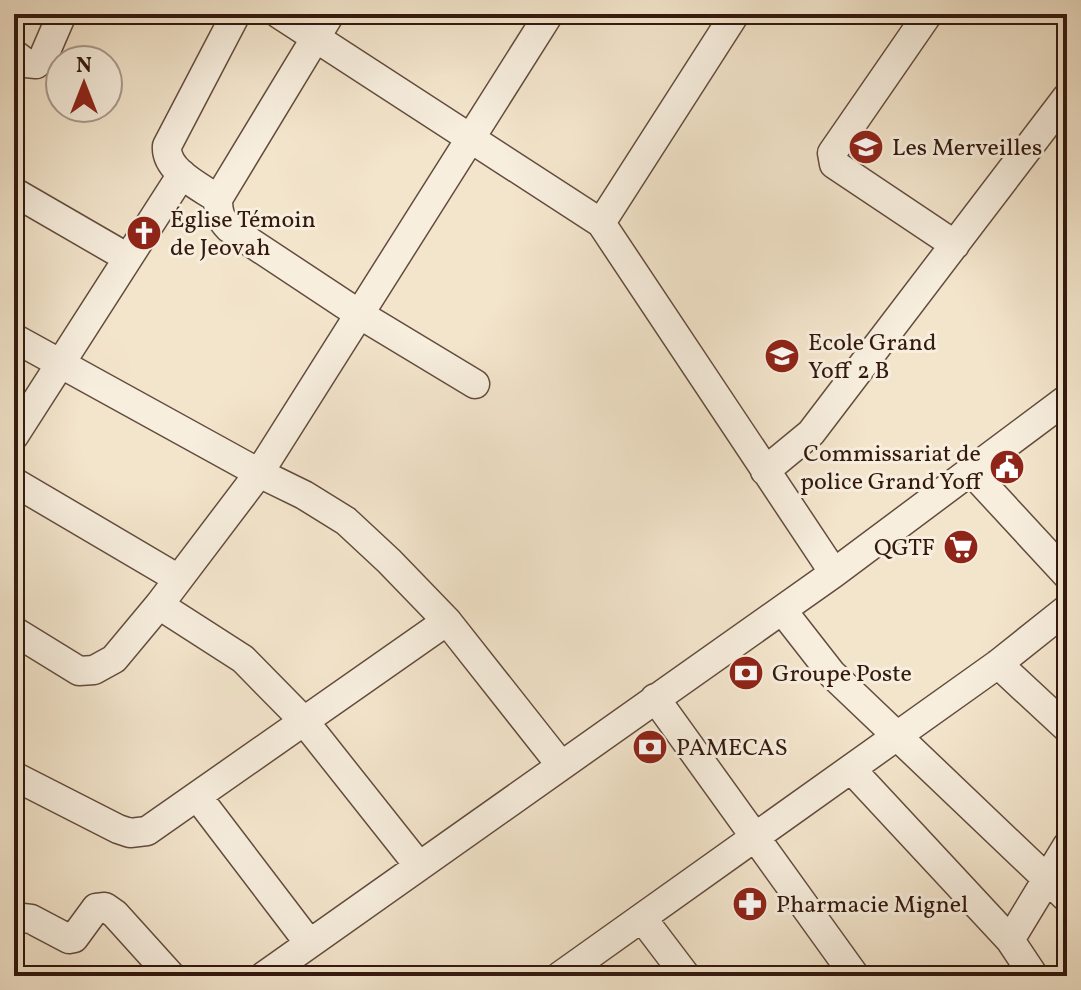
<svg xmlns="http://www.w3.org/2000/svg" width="1081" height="990" font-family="Vollkorn,serif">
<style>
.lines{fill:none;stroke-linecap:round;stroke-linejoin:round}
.minor-casing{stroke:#634c3e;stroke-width:31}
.minor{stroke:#f7eede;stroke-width:28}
.labels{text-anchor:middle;stroke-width:6;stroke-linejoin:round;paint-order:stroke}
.poi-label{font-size:24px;fill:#33190f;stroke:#f7eede;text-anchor:start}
</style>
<rect width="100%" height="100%" fill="#f3e5cc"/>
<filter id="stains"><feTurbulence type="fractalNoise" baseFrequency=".0025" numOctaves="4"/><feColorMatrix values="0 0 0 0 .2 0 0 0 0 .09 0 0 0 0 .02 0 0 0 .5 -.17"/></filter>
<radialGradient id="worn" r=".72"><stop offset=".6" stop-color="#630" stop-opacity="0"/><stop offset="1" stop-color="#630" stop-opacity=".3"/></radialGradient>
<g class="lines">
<defs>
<path id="minor" d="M 236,14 L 167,146 C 165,171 201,187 218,199 C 218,212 220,219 229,228 L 359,314 L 475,384
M 279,14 L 601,223 L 834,573
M 928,14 L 832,153 L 834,164 L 955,245
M 14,54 L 26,63 L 36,64 L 43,58 L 62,14
M 14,192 L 128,258
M 218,199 L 330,14
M 601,223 L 735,14
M 14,338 L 259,473 L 304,495 L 346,521 L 389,561 L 447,621 L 560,764
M 14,436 L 182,174
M 970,470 L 1067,575
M 765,471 L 811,433 L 1067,97
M 14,482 L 177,578
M 159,605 L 243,659 L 304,721 L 419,866
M 782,610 L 832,674 L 1067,898
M 14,631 L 79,671 L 94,670 L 114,659 L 159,605 L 259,473 L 549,14
M 998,664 L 1067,728
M 655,698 L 855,976
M 851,769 L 1010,940 L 1034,976
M 14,776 L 118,829 L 130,833 L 147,831 L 447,621
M 197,796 L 309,943
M 14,917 L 31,919 L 69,939 L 74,938 L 96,908 L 105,907 L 115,914 L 171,976
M 642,918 L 686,976
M 1010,940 L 1067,846
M 264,976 L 834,573 L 1067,399
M 560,976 L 998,664 L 1067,609"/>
</defs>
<use href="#minor" class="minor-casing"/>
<use href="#minor" class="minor"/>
</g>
<defs>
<symbol id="school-disc" viewBox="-11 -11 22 22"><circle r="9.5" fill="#8f2418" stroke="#f7eede"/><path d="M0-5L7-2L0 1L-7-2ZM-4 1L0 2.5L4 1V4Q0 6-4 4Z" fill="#fff"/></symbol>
<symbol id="church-disc" viewBox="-11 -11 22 22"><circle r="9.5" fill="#8f2418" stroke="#f7eede"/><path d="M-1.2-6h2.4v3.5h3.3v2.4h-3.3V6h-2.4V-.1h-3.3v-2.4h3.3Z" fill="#fff"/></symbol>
<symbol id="civic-disc" viewBox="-11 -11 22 22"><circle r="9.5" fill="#8f2418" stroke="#f7eede"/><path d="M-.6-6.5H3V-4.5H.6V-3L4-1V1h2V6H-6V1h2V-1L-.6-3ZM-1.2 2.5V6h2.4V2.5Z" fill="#fff"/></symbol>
<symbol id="supermarket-disc" viewBox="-11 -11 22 22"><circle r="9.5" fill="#8f2418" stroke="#f7eede"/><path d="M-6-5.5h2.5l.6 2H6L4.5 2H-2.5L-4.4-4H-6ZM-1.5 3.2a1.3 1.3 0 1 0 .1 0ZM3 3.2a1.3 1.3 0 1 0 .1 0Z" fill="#fff"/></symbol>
<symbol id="bank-disc" viewBox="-11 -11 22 22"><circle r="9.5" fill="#8f2418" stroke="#f7eede"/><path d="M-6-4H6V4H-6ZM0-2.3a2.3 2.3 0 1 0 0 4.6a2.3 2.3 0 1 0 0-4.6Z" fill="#fff"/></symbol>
<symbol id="pharmacy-disc" viewBox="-11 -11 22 22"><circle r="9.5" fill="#8f2418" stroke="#f7eede"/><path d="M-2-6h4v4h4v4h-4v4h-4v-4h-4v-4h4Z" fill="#fff"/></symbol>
</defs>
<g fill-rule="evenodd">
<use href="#school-disc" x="846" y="127" width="40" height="40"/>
<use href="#church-disc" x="124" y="213" width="40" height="40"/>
<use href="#school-disc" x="762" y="336" width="40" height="40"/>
<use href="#civic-disc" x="987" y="447" width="40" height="40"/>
<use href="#supermarket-disc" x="941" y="527" width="40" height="40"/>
<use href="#bank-disc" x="726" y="653" width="40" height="40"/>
<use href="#bank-disc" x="630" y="727" width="40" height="40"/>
<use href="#pharmacy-disc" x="730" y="884" width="40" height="40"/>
</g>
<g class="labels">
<g class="poi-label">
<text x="892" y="155">Les Merveilles</text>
<text x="170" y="227">Église Témoin<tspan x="170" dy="28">de Jeovah</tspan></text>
<text x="808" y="350">Ecole Grand<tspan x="808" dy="28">Yoff 2 B</tspan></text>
<text x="981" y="461" text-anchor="end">Commissariat de<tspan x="981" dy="28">police Grand Yoff</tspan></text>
<text x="935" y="555" text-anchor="end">QGTF</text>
<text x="772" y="681">Groupe Poste</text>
<text x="676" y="755">PAMECAS</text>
<text x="776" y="912">Pharmacie Mignel</text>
</g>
</g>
<rect width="1081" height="990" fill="none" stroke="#f3e5cc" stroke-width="48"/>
<rect x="16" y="16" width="1049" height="958" fill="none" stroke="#33190f" stroke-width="4"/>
<rect x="24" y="24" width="1033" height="942" fill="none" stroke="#33190f" stroke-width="2"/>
<g transform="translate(84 84)"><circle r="38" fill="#f7eede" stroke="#a9998b" stroke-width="2"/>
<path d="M0-6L14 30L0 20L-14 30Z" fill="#8f2418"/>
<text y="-12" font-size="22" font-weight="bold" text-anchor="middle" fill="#33190f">N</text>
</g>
<rect width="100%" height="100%" filter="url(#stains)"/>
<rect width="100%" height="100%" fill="url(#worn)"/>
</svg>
